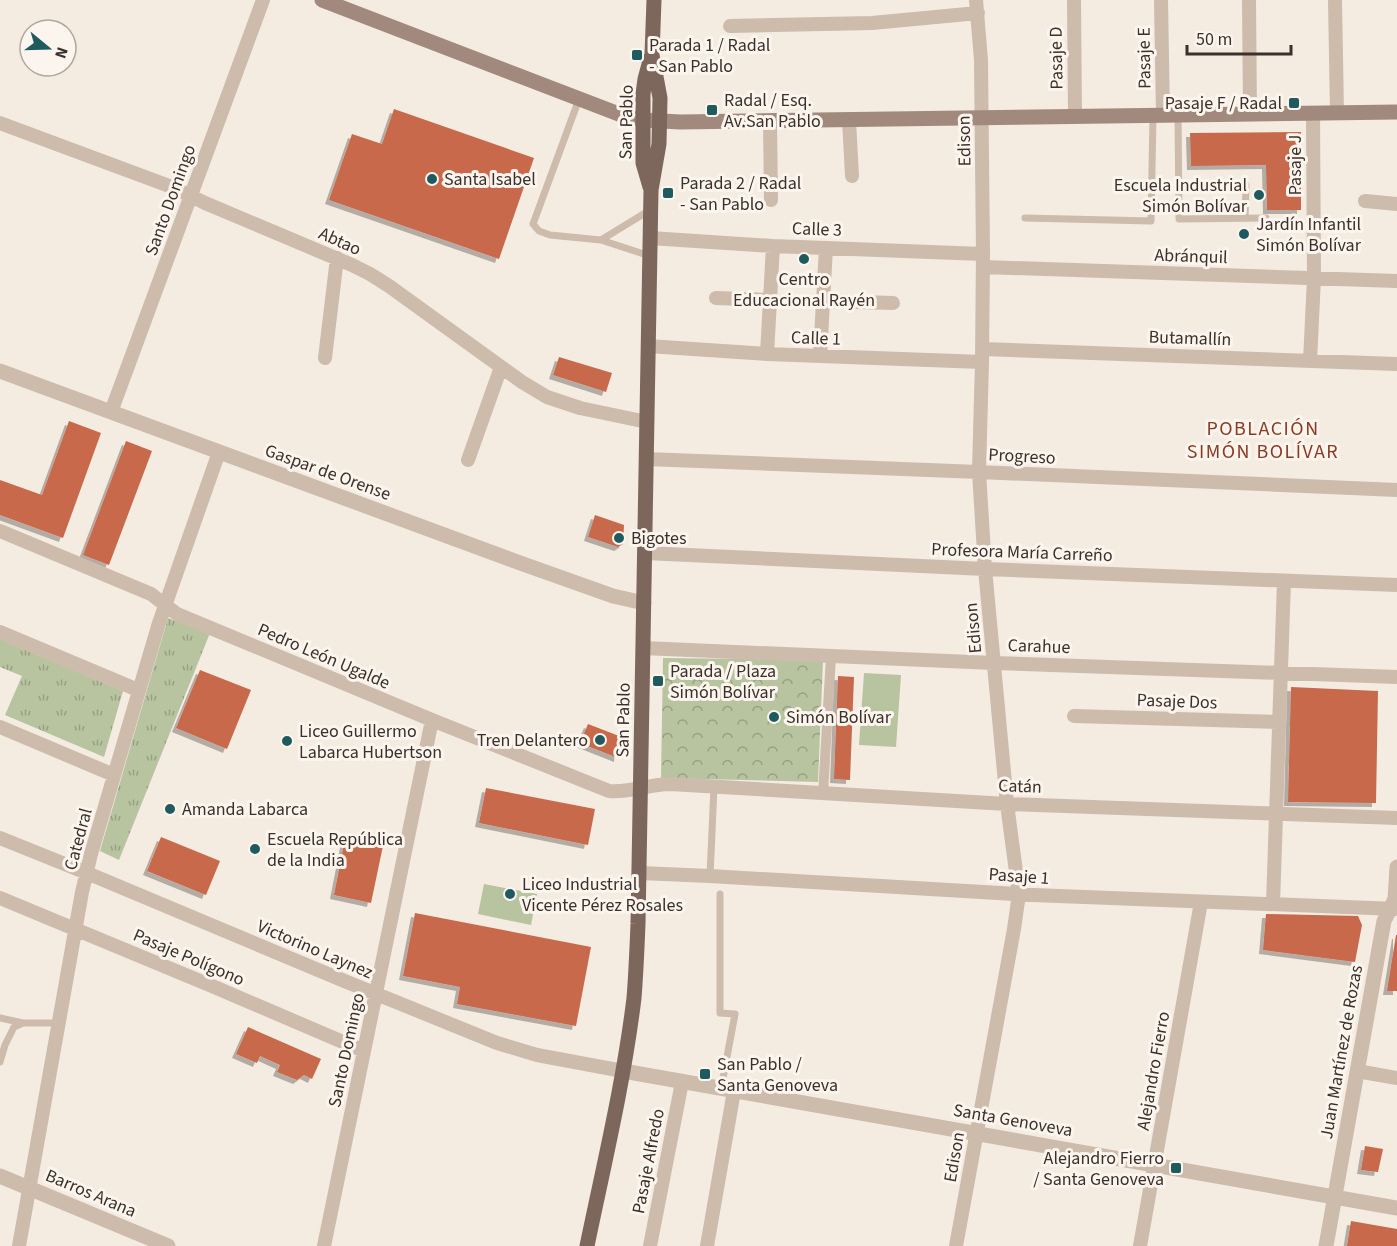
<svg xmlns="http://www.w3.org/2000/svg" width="1397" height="1246" font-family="'Source Sans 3',sans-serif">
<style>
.grass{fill:url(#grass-tufts)}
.park{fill:url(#park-crowns)}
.pitch{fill:#b8c4a0}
.building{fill:#c8694b;filter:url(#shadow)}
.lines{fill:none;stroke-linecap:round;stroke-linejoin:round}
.service{stroke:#cdbbac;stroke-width:7}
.pedestrian{stroke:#cdbbac;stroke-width:10}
.minor{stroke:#cdbbac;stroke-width:14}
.tertiary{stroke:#cdbbac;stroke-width:15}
.secondary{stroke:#a18a7d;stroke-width:15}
.primary{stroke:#7d675c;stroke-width:15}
.poi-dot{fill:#1f5a5e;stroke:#fbf5ee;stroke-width:2}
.labels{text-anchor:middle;stroke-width:6;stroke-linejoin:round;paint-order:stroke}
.poi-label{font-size:18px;fill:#3b302b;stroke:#fbf5ee;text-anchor:start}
.street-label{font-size:18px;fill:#3b302b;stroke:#fbf5ee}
.neighbourhood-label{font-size:20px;letter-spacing:1.5px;fill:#8c3b22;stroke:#fbf5ee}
</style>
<defs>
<pattern id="grass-tufts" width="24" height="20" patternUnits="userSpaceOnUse" patternTransform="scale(1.5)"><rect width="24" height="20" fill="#b8c4a0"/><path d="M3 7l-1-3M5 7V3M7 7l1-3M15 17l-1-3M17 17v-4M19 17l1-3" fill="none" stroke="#97a083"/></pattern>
<pattern id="park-crowns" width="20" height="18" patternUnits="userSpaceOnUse" patternTransform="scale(1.5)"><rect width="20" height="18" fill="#b8c4a0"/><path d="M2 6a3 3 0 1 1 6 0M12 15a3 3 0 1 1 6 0" fill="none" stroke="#97a083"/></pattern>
<filter id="shadow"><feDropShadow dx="-4" dy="4" stdDeviation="0" flood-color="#0004"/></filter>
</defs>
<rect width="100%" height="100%" fill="#f4ebe1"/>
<path class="grass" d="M 168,618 L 210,633 L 119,860 L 100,851 Z
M 0,639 L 123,691 L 104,757 L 5,715 L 22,676 L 0,667 Z"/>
<path class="park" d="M 663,658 L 823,660 L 818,782 L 661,778 Z"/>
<path class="pitch" d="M 864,673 L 901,675 L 896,747 L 859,745 Z
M 484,884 L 537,894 L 531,925 L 478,914 Z"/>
<path class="building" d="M 394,109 L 534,158 L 499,259 L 329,200 L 352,134 L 382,144 Z
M 1301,132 L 1301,210 L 1267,210 L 1266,165 L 1191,166 L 1190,133 Z
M 559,357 L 612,373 L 606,392 L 553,375 Z
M 69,421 L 101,433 L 63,538 L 0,515 L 0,480 L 42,495 Z
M 126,441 L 152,451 L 109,565 L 83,555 Z
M 595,515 L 624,525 L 623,544 L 618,547 L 588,537 Z
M 200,670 L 251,690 L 227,749 L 176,728 Z
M 838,676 L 854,677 L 850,780 L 834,779 Z
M 1291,687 L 1378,691 L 1376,803 L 1288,802 Z
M 588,724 L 619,736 L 618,758 L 580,743 Z
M 486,788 L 595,809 L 588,845 L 479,823 Z
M 346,834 L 384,841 L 371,903 L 334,895 Z
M 161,837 L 220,861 L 206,895 L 147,871 Z
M 415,913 L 591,947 L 576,1026 L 457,1004 L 460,987 L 403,976 Z
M 1266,914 L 1358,916 L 1362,925 L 1355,962 L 1263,950 Z
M 1396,935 L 1397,935 L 1397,991 L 1387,991 Z
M 248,1027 L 321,1059 L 312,1079 L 304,1075 L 297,1080 L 277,1072 L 280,1065 L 260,1056 L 257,1063 L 236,1054 Z
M 1365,1146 L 1383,1149 L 1378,1172 L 1361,1170 Z
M 1351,1221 L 1397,1229 L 1397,1246 L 1347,1246 Z"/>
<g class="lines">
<path class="service" d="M 579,99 L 533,224 L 539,231 L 550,235 L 601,240 L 650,256
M 1178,115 L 1179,219 L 1266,218
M 1025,218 L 1151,221 L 1153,116
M 1245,218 L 1246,185
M 601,240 L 650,210
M 710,876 L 714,787
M 720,894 L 720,1013 L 735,1014 L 721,1089
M 0,1018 L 23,1023
M 0,1062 L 5,1045 L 14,1027 L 23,1023 L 60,1023"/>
<path class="pedestrian" d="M 823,794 L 831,656"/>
<path class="minor" d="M 1074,0 L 1075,117
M 1161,0 L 1163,115
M 1249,0 L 1250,114
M 1335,0 L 1337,113
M 730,26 L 872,23 L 978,13
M 849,120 L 852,176
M 770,121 L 771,200
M 0,123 L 172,187 L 205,203 L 352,265 L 370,274 L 389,286 L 522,382 L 547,397 L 580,408 L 647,422
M 1365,201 L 1397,204
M 650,238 L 773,246 L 983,254
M 983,267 L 1397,281
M 716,298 L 770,300
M 823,301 L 893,303
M 648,346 L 767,354 L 982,362
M 983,349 L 1397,364
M 767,354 L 773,246
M 820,356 L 826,248
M 325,358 L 337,258
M 1310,361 L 1314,278 L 1313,113
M 111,412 L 263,0
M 646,459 L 979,472 L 1397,490
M 468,460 L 501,367
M 0,531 L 151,594 L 177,614 L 432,720 L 609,791 C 632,793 648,784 670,784 L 1007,804 L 1397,818
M 645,553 L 985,569 L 1397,585
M 0,632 L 138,690
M 643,648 L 994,663 L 1397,677
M 1074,716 L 1279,722
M 0,727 L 114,775
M 0,838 L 87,873 L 342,980 L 497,1043 L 537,1055 L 623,1071
M 640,873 L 710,876 L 1033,895 L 1397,909
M 0,898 L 212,986 L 364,1051
M 1273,904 L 1284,581
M 1357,1071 L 1397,1078
M 19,1246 L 82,892 L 91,854 L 159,623 L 219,452
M 324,1246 L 432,720
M 650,1246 L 682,1082
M 707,1246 L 734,1091
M 956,1246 L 1014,929 L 1019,894 L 1007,804 L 985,569 L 979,472 L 982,362 L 983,254 L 981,60 L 976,0
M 1140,1246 L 1201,902"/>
<path class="tertiary" d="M 0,371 L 523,564 L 613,596 L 644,603
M 623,1071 L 1397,1208
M 0,1176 L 168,1246
M 1326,1246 L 1384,921 L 1395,899 L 1397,867"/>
<path class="secondary" d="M 322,0 L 624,116 L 643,120 L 680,122 L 1397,112"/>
<path class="primary" d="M 650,187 L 643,163 L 643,94 L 645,79 L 651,57
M 587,1246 C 604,1164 624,1081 634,998 C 636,973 637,949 638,924 L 651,190 L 659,144 L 660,98 L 652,55 L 654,0"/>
</g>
<g class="poi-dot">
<rect x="631" y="49" width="12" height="12" rx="3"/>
<rect x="1288" y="97" width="12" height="12" rx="3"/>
<rect x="706" y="104" width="12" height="12" rx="3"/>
<circle cx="432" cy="179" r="6"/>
<rect x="662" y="187" width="12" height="12" rx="3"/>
<circle cx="1259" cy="195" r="6"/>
<circle cx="1244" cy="234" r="6"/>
<circle cx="804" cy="259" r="6"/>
<circle cx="619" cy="538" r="6"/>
<rect x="652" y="675" width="12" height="12" rx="3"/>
<circle cx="774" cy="717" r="6"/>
<circle cx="600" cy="740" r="6"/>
<circle cx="287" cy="741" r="6"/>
<circle cx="170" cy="809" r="6"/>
<circle cx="255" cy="849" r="6"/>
<circle cx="510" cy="894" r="6"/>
<rect x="699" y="1068" width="12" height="12" rx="3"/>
<rect x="1170" y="1162" width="12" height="12" rx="3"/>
</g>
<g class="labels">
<g class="poi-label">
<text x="649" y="51">Parada 1 / Radal<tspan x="649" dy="21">- San Pablo</tspan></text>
<text x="724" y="106">Radal / Esq.<tspan x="724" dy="21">Av.San Pablo</tspan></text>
<text x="1282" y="109" text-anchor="end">Pasaje F / Radal</text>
<text x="444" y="185">Santa Isabel</text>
<text x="680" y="189">Parada 2 / Radal<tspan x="680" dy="21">- San Pablo</tspan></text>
<text x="1247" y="191" text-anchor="end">Escuela Industrial<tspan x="1247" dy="21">Simón Bolívar</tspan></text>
<text x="1256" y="230">Jardín Infantil<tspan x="1256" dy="21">Simón Bolívar</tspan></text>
<text x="804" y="285" text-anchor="middle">Centro<tspan x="804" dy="21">Educacional Rayén</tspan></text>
<text x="631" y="544">Bigotes</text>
<text x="670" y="677">Parada / Plaza<tspan x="670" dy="21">Simón Bolívar</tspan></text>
<text x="786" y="723">Simón Bolívar</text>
<text x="299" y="737">Liceo Guillermo<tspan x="299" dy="21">Labarca Hubertson</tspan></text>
<text x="588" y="746" text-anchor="end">Tren Delantero</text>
<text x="182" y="815">Amanda Labarca</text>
<text x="267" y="845">Escuela República<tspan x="267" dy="21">de la India</tspan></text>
<text x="522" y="890">Liceo Industrial<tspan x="522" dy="21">Vicente Pérez Rosales</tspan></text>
<text x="717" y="1070">San Pablo /<tspan x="717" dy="21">Santa Genoveva</tspan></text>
<text x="1164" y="1164" text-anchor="end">Alejandro Fierro<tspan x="1164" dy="21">/ Santa Genoveva</tspan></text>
</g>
<g class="street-label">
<text transform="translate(1056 58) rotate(-91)" y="6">Pasaje D</text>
<text transform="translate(1144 58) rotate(-91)" y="6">Pasaje E</text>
<text transform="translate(626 122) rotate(-89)" y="6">San Pablo</text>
<text transform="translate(964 141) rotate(-91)" y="6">Edison</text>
<text transform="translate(1295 165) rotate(-90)" y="6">Pasaje J</text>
<text transform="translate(170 200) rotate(-70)" y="6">Santo Domingo</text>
<text transform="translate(817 229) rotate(2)" y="6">Calle 3</text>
<text transform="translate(340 241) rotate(24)" y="6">Abtao</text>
<text transform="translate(1191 256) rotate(2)" y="6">Abránquil</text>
<text transform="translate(816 338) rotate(2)" y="6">Calle 1</text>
<text transform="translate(1190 338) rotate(2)" y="6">Butamallín</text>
<text transform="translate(1022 456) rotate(3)" y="6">Progreso</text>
<text transform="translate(328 472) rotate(20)" y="6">Gaspar de Orense</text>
<text transform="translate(1022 552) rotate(2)" y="6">Profesora María Carreño</text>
<text transform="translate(973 628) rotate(-95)" y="6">Edison</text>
<text transform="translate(1039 646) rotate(2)" y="6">Carahue</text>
<text transform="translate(324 656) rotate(23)" y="6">Pedro León Ugalde</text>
<text transform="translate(1177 701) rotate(2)" y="6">Pasaje Dos</text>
<text transform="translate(623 720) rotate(-89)" y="6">San Pablo</text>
<text transform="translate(1020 786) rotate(2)" y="6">Catán</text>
<text transform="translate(78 839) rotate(-75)" y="6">Catedral</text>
<text transform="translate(1019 876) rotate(4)" y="6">Pasaje 1</text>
<text transform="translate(315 949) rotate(23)" y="6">Victorino Laynez</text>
<text transform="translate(189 957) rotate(23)" y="6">Pasaje Polígono</text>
<text transform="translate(346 1050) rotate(-78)" y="6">Santo Domingo</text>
<text transform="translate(1341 1052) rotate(-80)" y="6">Juan Martínez de Rozas</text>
<text transform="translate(1153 1071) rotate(-80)" y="6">Alejandro Fierro</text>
<text transform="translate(1013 1120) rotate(10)" y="6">Santa Genoveva</text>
<text transform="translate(954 1157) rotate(-80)" y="6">Edison</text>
<text transform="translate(648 1161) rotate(-79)" y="6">Pasaje Alfredo</text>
<text transform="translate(91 1193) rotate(23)" y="6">Barros Arana</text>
</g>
<g class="neighbourhood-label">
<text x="1263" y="435">POBLACIÓN<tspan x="1263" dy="23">SIMÓN BOLÍVAR</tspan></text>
</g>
</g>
<g transform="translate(48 48) rotate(109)"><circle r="28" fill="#fbf5ee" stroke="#aea6a0" stroke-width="1.5"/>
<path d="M0-4.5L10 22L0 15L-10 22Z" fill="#1f5a5e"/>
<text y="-9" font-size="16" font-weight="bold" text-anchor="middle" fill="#3b302b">N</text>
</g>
<path d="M1187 45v9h104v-9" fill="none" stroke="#3b302b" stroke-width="3"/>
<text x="1196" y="45" font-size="18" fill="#3b302b" stroke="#fbf5ee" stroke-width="4.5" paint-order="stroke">50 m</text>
</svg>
